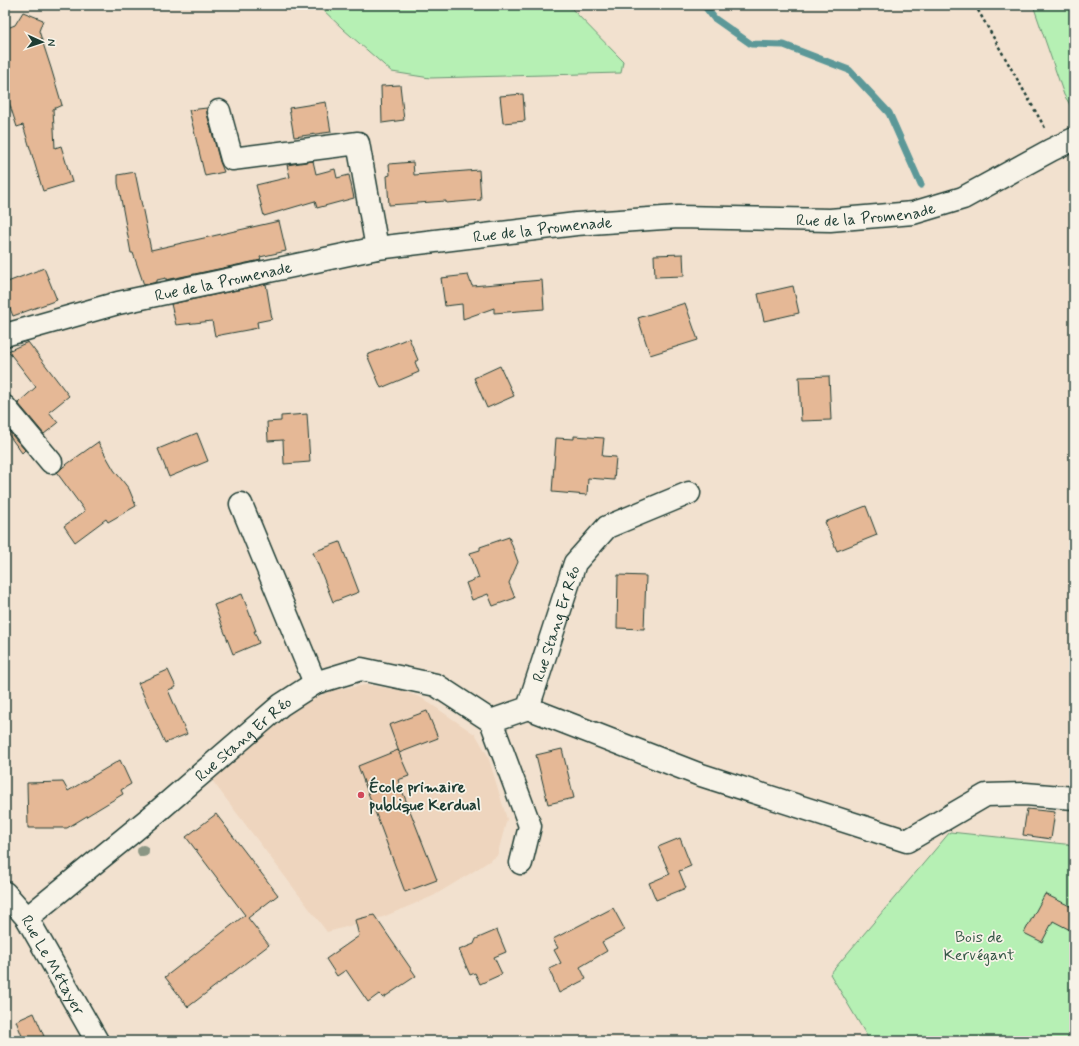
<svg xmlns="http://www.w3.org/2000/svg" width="1079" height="1046" font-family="Mynerve,sans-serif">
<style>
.built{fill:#eed5be}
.green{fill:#b6f0b4;stroke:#6a9674}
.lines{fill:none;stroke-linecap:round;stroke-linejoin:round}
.stream{stroke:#5c9898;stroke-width:7}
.building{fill:#e5b896;stroke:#1f3d34}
.minor-casing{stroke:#1f3d34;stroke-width:25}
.tertiary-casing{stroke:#1f3d34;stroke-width:25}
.path{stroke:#1f3d34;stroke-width:2.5;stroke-dasharray:3 3;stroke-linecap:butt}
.minor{stroke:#f7f3e8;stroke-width:22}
.tertiary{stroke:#f7f3e8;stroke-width:22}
.tree{fill:#8b9684}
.poi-dot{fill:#d1495b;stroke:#f7f3e8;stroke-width:1.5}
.labels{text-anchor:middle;stroke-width:3.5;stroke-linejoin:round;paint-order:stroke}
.street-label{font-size:16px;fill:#1f3d34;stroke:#f7f3e8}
.poi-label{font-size:16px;font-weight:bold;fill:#1f3d34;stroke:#f7f3e8;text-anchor:start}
.park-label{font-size:16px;fill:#365847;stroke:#f7f3e8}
</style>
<rect width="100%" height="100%" fill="#f2e1cf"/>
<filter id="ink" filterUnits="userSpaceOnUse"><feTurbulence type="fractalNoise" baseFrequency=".025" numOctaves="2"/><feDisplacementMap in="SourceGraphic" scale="8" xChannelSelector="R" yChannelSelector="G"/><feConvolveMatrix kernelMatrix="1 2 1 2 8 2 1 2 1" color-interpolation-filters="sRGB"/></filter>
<g filter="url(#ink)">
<path class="built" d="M 366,685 L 400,690 L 422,698 L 476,735 L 488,756 L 507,819 L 497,856 L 471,873 L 433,896 L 383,917 L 327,932 L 205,771 L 294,708 L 333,690 Z"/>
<path class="green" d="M 318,5 L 568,5 L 623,61 L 621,73 L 430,78 L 392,72 L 343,29 Z
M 1033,5 L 1074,5 L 1074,111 L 1064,95 Z
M 950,832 L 1074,845 L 1074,1041 L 870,1041 L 830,974 Z"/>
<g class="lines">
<path class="stream" d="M 704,5 L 714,18 L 751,44 L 784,45 L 849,70 L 889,113 L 921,185"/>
</g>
<path class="building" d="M 23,12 L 43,20 L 39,31 L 51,68 L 62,105 L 53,109 L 55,148 L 61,146 L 72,182 L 43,191 L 23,125 L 17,127 L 5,90 L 5,29 L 15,25 Z
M 400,85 L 404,120 L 382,123 L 381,86 Z
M 523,94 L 525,121 L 503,123 L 500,96 Z
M 326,102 L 331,132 L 294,137 L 289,108 Z
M 207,108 L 207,114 L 220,162 L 224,172 L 205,176 L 189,110 Z
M 313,161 L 316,174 L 335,169 L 337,178 L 349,175 L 354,198 L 317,208 L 315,201 L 264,216 L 256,185 L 290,177 L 287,165 Z
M 413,162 L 414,175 L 479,170 L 481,200 L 446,203 L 446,201 L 389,205 L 387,176 L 390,175 L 389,164 Z
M 135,172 L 151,250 L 279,221 L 286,251 L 260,257 L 261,260 L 166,280 L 166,278 L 157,280 L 157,282 L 144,285 L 133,253 L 131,253 L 118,183 L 118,175 Z
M 683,254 L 684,276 L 655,277 L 654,255 Z
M 44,268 L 57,300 L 13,316 L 5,296 L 5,283 Z
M 468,275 L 472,286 L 542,280 L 544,309 L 494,313 L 494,308 L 463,319 L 462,304 L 445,306 L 441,278 Z
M 266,284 L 272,319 L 257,322 L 258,328 L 215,336 L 212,321 L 176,325 L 171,304 Z
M 793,286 L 799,313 L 764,321 L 758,294 Z
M 685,303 L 698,340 L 650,355 L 638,318 Z
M 409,338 L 418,360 L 415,362 L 419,372 L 381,388 L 367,355 Z
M 28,342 L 69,396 L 49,412 L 58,423 L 44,434 L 18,403 L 36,387 L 8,351 Z
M 500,366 L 514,396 L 487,408 L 474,378 Z
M 829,376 L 831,420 L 801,421 L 799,377 Z
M 307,414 L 310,462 L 284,464 L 283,440 L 268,441 L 267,422 L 281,421 L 281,416 Z
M 5,427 L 25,450 L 22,453 L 5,430 Z
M 197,433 L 208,461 L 169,477 L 158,449 Z
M 574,436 L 604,438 L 602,456 L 616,457 L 614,480 L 588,478 L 587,495 L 552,492 L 556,438 L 574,439 Z
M 98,442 L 114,470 L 129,489 L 136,506 L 108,522 L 106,519 L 75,542 L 64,526 L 85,511 L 57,473 L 63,467 Z
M 866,506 L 877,535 L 837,551 L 825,522 Z
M 509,537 L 518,562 L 509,583 L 515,598 L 493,606 L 488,594 L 472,600 L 466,583 L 479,578 L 470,553 L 480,550 L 480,547 Z
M 340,542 L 359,592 L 333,602 L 313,552 Z
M 618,575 L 646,576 L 644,629 L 617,628 Z
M 242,594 L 256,631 L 254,631 L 259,643 L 233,654 L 214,605 Z
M 168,670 L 176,687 L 168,690 L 187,734 L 165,743 L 138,683 Z
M 427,711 L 438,738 L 399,753 L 409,776 L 398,780 L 437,880 L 405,892 L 358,766 L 398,750 L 399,752 L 389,725 Z
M 562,749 L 574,798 L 548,804 L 536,755 Z
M 120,760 L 131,784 L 121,790 L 123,794 L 67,828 L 28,828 L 27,783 L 63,782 L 68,791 Z
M 1027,809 L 1055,812 L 1051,839 L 1023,835 Z
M 216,814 L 278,895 L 248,918 L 269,945 L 188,1007 L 165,977 L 245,915 L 186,837 Z
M 680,838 L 691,866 L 679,871 L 686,888 L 656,900 L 649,883 L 670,874 L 658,847 Z
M 1045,894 L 1074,908 L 1074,932 L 1053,921 L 1042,942 L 1024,933 Z
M 613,908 L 625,930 L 602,942 L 607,951 L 580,967 L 586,979 L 559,993 L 549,969 L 561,963 L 554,950 L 558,948 L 553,939 Z
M 374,915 L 416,976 L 383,998 L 379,994 L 368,1002 L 346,970 L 337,976 L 326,959 L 359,936 L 355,920 Z
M 497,930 L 506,952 L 494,957 L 502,974 L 480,984 L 475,973 L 470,975 L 459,950 L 474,944 L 476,939 Z
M 34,1013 L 46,1041 L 24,1041 L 16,1021 Z"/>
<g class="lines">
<defs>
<g id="minor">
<path d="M 219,111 L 232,159 L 358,143 L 377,248"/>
<path d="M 5,407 L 51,462"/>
<path d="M 241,504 L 315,683"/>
<path d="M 528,708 L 698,774 L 907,841 L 986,795 L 1025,794 L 1074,798"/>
<path id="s1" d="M 491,721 L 528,708 L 575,563 L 607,527 L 689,493"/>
<path id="s2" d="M 5,893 L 27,918 L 97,1041"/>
<path id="s3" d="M 27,918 L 157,812 L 281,705 L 315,683 L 361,669 L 436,685 L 491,721 L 530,826 L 521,863"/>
</g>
<g id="tertiary">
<path id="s4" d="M 5,335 L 118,303 L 377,248 L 576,224 L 678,217 L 830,220 L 913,213 L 963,198 L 1051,150 L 1074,139"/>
</g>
</defs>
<use href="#minor" class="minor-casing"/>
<use href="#tertiary" class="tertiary-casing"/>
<path class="path" d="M 975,5 L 1045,128"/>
<use href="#minor" class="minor"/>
<use href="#tertiary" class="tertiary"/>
</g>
<circle class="tree" cx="143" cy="851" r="6"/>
</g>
<circle class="poi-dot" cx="361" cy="795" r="4"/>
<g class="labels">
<g class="street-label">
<text dy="6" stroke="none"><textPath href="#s4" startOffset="873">Rue de la Promenade</textPath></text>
<text dy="6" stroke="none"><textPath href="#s4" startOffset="549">Rue de la Promenade</textPath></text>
<text dy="6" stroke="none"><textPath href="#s4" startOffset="225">Rue de la Promenade</textPath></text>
<text dy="6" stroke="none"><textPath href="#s1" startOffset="128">Rue Stang Er Réo</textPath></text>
<text dy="6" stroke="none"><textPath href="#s3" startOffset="281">Rue Stang Er Réo</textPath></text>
<text dy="6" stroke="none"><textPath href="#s2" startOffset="87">Rue Le Métayer</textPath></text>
</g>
<g class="poi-label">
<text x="369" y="792">École primaire<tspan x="369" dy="18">publique Kerdual</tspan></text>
</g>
<g class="park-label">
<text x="979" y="942">Bois de<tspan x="979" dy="18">Kervégant</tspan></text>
</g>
</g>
<rect width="1079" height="1046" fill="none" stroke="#f7f3e8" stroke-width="20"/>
<rect x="10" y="10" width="1059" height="1026" fill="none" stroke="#1f3d34" stroke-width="1.5" filter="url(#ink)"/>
<g transform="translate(42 42) rotate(93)" stroke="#f7f3e8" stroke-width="3" paint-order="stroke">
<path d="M0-3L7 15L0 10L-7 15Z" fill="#1f3d34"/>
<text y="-6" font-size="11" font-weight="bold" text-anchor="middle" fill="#1f3d34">N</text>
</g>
</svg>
